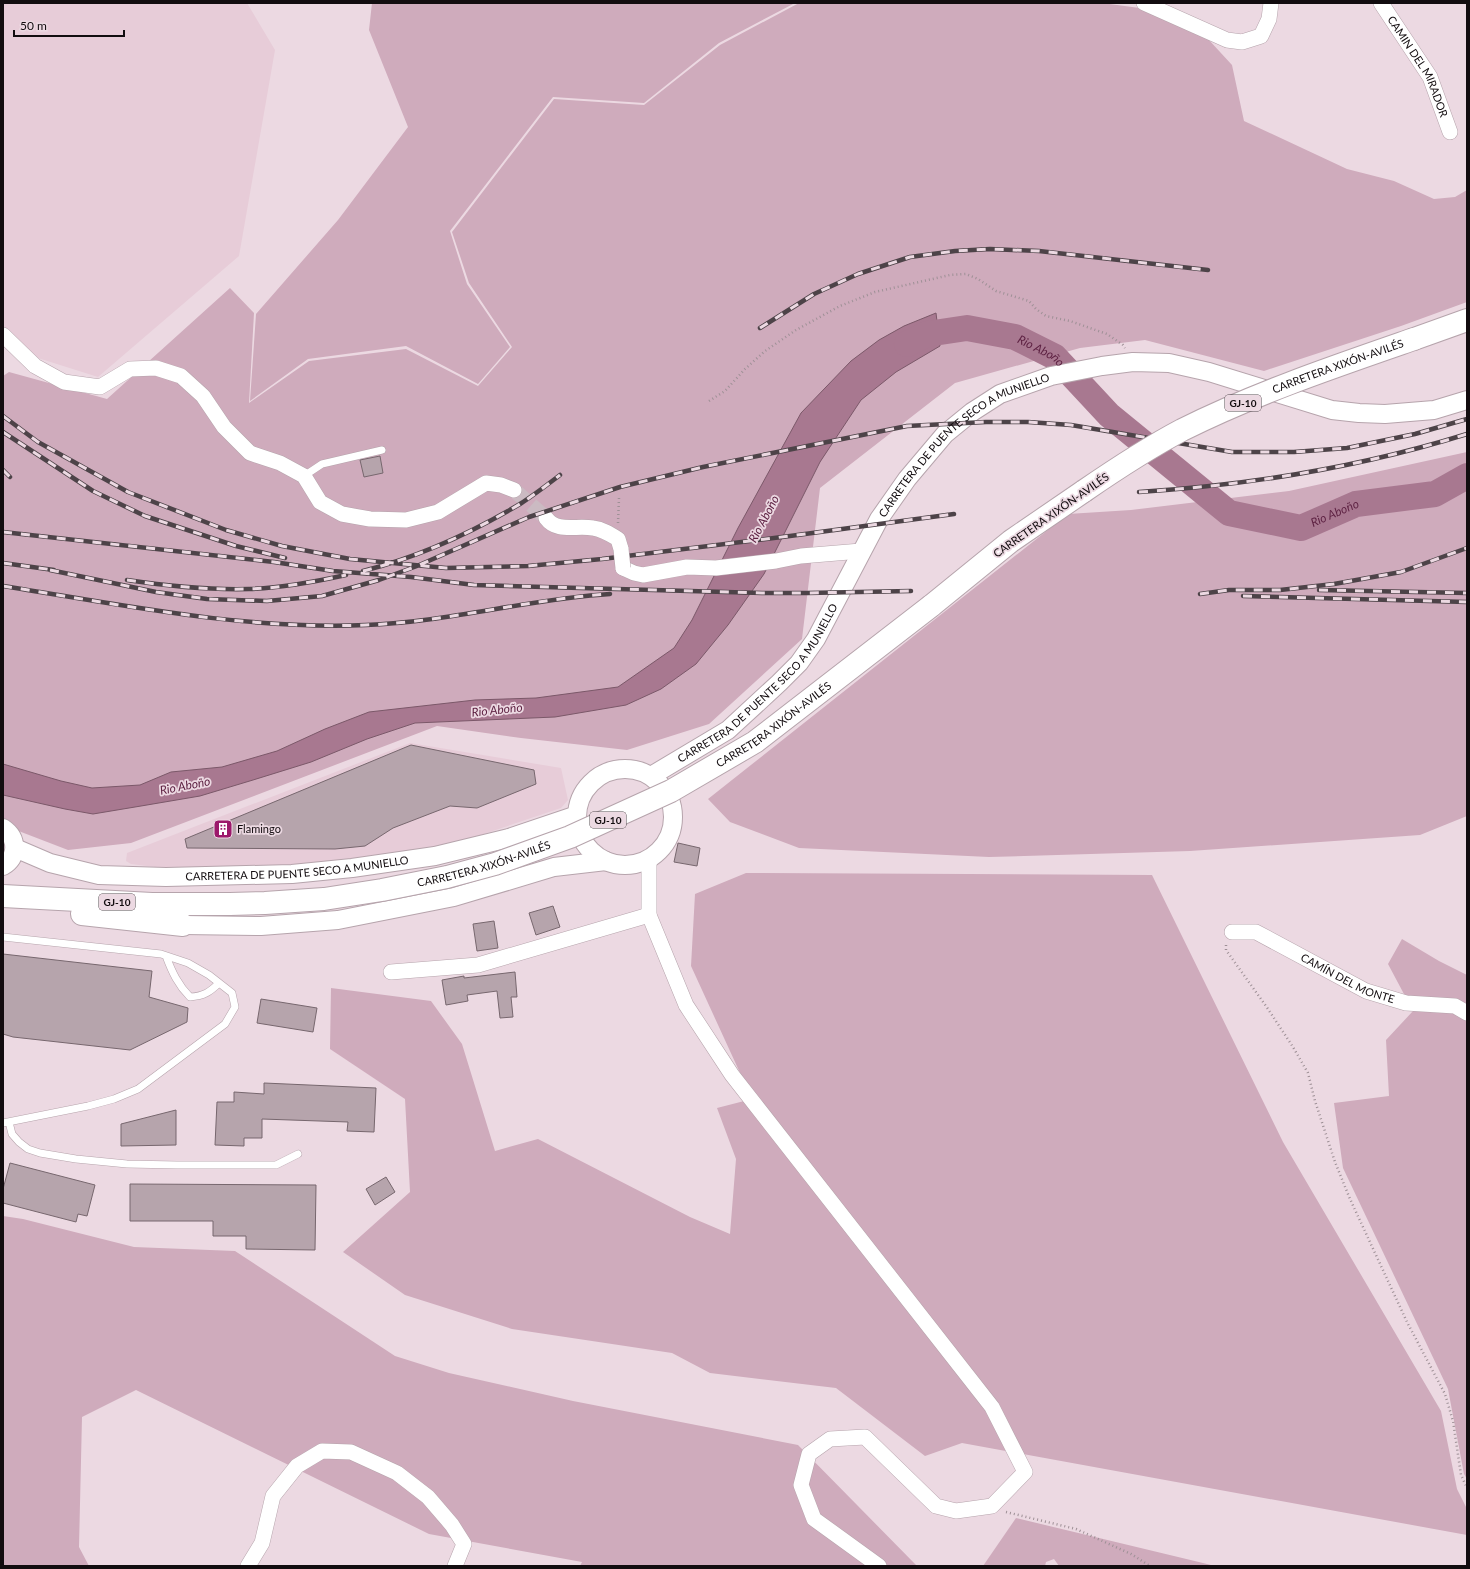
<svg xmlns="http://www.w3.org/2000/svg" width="1470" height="1569" font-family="Lato,sans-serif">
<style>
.built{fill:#e7ccd8}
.green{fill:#cfabbc}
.water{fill:#a87890;stroke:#7b5869}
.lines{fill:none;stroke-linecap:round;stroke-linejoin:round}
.river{stroke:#a87890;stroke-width:26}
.building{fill:#b6a4ac;stroke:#77676e}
.minor-tunnel{stroke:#cbbac2;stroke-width:15;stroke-dasharray:15 8;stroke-linecap:butt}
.service-casing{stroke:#b6a4ac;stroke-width:8}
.minor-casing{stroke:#b6a4ac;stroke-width:16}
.tertiary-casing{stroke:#b6a4ac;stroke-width:20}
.trunk-casing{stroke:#b6a4ac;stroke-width:24}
.path{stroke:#9e9096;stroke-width:2.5;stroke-dasharray:1 3;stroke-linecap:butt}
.service{stroke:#fff;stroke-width:7}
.minor{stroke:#fff;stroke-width:15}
.tertiary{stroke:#fff;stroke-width:18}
.trunk{stroke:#fff;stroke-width:22}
.rail-casing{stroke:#4d4348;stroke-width:4.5}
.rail{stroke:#ecd9e2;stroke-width:3;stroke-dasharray:9;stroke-linecap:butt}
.minor-bridge-casing{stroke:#b6a4ac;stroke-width:16;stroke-linecap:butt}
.trunk-bridge-casing{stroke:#b6a4ac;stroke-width:24;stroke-linecap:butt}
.minor-bridge{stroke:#fff;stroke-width:15}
.trunk-bridge{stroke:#fff;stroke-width:22}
.labels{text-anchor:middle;stroke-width:3.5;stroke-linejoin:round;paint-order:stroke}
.shield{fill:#ecd9e2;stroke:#534a4e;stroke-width:1}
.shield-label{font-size:10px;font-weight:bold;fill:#120c0f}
.street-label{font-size:11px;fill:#120c0f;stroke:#ecd9e2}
.poi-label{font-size:11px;fill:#120c0f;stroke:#ecd9e2;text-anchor:start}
.water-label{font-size:12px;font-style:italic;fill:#5e2243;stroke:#ecd9e2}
</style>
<rect width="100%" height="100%" fill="#ecd9e2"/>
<path class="built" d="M 3,3 L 247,3 L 275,50 L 239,256 L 98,377 L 3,347 Z
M 410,743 L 561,768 L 568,800 L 561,808 L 454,844 L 292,867 L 155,867 L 131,864 L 126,861 L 127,853 Z"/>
<path class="green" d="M 372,3 L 795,3 L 719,43 L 644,103 L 553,97 L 450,231 L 467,284 L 510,347 L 478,384 L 406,346 L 308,359 L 250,401 L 256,314 L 338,220 L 408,127 L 369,30 Z
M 799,3 L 1102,3 L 1185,14 L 1232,65 L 1244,121 L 1347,169 L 1394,181 L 1434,199 L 1455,197 L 1467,190 L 1467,302 L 1401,326 L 1264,371 L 1145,340 L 1080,348 L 955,383 L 820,488 L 802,639 L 709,724 L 627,750 L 521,738 L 437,726 L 131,843 L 68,850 L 3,825 L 3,376 L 9,372 L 107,399 L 230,288 L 254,313 L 249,403 L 309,361 L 406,349 L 478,386 L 512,347 L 469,283 L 452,232 L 554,99 L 644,105 L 720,45 Z
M 1467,452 L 1467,816 L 1420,835 L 1190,851 L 989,857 L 799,848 L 730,822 L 708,799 L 1068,514 L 1131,510 L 1289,491 Z
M 746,873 L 1152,875 L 1283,1142 L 1441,1411 L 1457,1489 L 1467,1509 L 1467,1535 L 962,1443 L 925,1456 L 836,1388 L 710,1373 L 672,1353 L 512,1329 L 405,1295 L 343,1252 L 410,1192 L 405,1099 L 330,1049 L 331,988 L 431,1001 L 462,1044 L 495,1151 L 538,1139 L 690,1217 L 730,1234 L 736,1159 L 717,1108 L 752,1099 L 691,966 L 695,894 Z
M 1402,939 L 1439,961 L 1467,975 L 1467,1479 L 1464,1474 L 1448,1389 L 1343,1168 L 1334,1103 L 1389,1096 L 1386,1040 L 1413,1011 L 1388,964 Z
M 3,1216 L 23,1219 L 134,1247 L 235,1251 L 395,1356 L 449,1373 L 573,1401 L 798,1445 L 917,1566 L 580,1566 L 582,1562 L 429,1534 L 136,1390 L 82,1417 L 79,1547 L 89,1566 L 3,1566 Z
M 1016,1518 L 1203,1563 L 1215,1566 L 1059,1566 L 1054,1559 L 1046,1562 L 1045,1566 L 983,1566 Z"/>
<path class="water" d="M 936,313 L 940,346 L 896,372 L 861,400 L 820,462 L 764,574 L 728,625 L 696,664 L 661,689 L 626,705 L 555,717 L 415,723 L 367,739 L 311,762 L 253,780 L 200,796 L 141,806 L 93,814 L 65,809 L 3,795 L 3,764 L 61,781 L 92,788 L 140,785 L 171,772 L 222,767 L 277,751 L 325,729 L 369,712 L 475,700 L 536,698 L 618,687 L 674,648 L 692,620 L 738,528 L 801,413 L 851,361 L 879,340 L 904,326 Z"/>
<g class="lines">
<path class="river" id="s1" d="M 907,344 L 927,334 L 967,328 L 1015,337 L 1055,357 L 1109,415 L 1229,513 L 1301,528 L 1356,504 L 1435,494 L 1467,476"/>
</g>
<path class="building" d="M 380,456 L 383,473 L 364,477 L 360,460 Z
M 411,745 L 534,770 L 536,784 L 477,808 L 450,806 L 393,828 L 365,846 L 335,849 L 187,848 L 185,839 Z
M 678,843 L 700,848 L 697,866 L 674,862 Z
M 553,906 L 560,927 L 536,935 L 529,913 Z
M 494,921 L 498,948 L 477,951 L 473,924 Z
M 3,954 L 152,971 L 149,997 L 188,1008 L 187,1022 L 130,1050 L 13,1037 L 3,1034 Z
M 515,972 L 517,997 L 511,997 L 513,1017 L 500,1018 L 497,991 L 467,995 L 468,1001 L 446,1005 L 442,980 L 464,976 L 464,978 Z
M 261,999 L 317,1008 L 313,1032 L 257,1023 Z
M 264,1083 L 376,1088 L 374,1132 L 347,1131 L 348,1122 L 262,1119 L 262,1138 L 244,1138 L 244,1146 L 215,1145 L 217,1102 L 234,1102 L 234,1092 L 264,1094 Z
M 176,1110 L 176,1145 L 121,1146 L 121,1124 Z
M 10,1163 L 95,1185 L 87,1216 L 78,1214 L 76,1222 L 3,1203 L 3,1189 Z
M 386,1177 L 395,1192 L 375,1205 L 366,1189 Z
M 130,1184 L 316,1185 L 315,1250 L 246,1249 L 246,1236 L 213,1236 L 213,1221 L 130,1221 Z"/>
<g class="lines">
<path class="minor-tunnel" d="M 514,490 L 546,518"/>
<defs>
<path id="service" d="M 304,476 L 322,464 L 382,450
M 3,937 L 161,954 L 188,963 L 209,975 L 232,993 L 235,1007 L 225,1024 L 138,1089 L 114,1099 L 88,1106 L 3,1123
M 166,956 C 172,972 178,985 190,997 C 204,996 210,992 219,983
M 9,1122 L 12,1134 L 19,1142 L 28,1149 L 40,1153 L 76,1159 L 127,1164 L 177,1165 L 276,1165 L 298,1154"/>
<g id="minor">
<path d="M 1144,3 L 1227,40 L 1242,42 L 1261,36 L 1269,19 L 1271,3"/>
<path id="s2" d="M 1381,3 L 1430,77 L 1450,132"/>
<path d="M 3,335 L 35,366 L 64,382 L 100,387 L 130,369 L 156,368 L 181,376 L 203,396 L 224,427 L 250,453 L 280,463 L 304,476 L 320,502 L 342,514 L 370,519 L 406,520 L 438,512 L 486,483 L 501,485 L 514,490"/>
<path d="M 546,518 C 557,533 576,525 593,528 C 602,529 610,534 618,539 L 621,549"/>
<path d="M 623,568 L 634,573 L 643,575 L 687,567 L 716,568 L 776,561 L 801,556 L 861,551"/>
<path d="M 649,859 L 649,915 L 686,1005 L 732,1075 L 992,1407 L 1025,1472 L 992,1506 L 956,1511 L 936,1506 L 865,1437 L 830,1439 L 809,1454 L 801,1485 L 814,1519 L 879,1566"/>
<path id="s3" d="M 1232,932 L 1256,932 L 1366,991 L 1406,1003 L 1455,1006 L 1467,1013"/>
<path d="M 391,972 L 478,965 L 649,915"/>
<path d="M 248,1566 L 262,1543 L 273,1496 L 297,1466 L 322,1451 L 351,1452 L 397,1473 L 428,1497 L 452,1525 L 464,1544 L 455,1566"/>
</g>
<g id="tertiary">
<circle cx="625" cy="817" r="48"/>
<path id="s4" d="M 651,776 L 728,730 L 779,683 L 799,663 L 816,639 L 879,519 L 907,479 L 945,434 L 972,412 L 1000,394 L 1051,376 L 1102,366 L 1133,362 L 1169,363 L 1209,372 L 1332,410 L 1359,413 L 1385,414 L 1434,410 L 1467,400"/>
<path d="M 3,828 C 18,838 18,857 3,866"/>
<path id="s5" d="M 15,848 L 50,863 L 99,875 L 166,877 L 292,874 L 352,868 L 435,856 L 509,838 L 577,815"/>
<path d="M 183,925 L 261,926 L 338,920 L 454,897 L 554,867 L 606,861"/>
</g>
<path id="trunk" d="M 1414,339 L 1467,320
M 931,606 L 1011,541 L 1084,491
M 3,896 L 152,904 L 230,904
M 82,914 L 183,925"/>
</defs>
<use href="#service" class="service-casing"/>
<use href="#minor" class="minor-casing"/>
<use href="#tertiary" class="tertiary-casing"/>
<use href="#trunk" class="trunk-casing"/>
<path class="path" d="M 709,401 L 725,391 L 745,369 L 765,351 L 796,330 L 840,306 L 875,292 L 950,275 L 966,274 L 978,279 L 996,291 L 1029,301 L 1036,309 L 1046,316 L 1070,321 L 1107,334 L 1123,345 L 1125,348
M 618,523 L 619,498
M 1226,945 L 1226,950 L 1268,1009 L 1293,1047 L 1308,1073 L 1315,1101 L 1335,1162 L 1350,1199 L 1407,1322 L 1445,1394 L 1453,1421 L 1461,1475 L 1467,1488
M 1006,1512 L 1076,1529 L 1131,1554 L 1150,1566"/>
<use href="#service" class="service"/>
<use href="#minor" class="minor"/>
<use href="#tertiary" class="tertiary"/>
<use href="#trunk" class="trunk"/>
<defs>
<path id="rail" d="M 760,328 L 814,294 L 858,274 L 910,257 L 955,251 L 990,249 L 1039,251 L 1208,270
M 3,416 L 38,442 L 128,492 L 226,530 L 282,546 L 350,559 L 446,568 L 528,566 L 602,559 L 790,536 L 954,514
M 3,432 L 93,491 L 145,516 L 236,546 L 285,558
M 3,470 L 10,477
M 1139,492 C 1250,485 1361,467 1467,434
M 3,532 L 274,562 L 333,571 L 411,577 L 474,585 L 762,593 L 807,593 L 911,591
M 3,563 L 54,570
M 50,570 L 156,592 L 207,599 L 267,601 L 322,596 L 379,580 L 417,566 L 529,517 L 620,487 L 703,467 L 907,426 L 986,422 L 1028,422 L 1071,425 L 1232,452 L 1294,452 L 1347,448 L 1415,434 L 1467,419
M 363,571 C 419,557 471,533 520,504 C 534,495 547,485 560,475
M 127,580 C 167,586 209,590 249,589 C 281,588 314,582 346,575
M 3,586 C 123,605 244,630 366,625 C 448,622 528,599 610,594
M 1319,590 L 1467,593
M 1200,594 L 1229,590 L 1280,590 L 1334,584 L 1401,572 L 1467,548
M 1243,596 L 1467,602"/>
</defs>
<use href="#rail" class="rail-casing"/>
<use href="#rail" class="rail"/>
<defs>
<path id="minor-bridge" d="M 621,549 L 623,568"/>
<g id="trunk-bridge">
<path id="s6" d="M 1084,491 C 1116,469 1148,448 1182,430 C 1256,393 1336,366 1414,339"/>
<path id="s7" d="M 230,904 L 265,903 L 324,899 L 382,890 L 447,877 L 495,864 L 570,837 L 671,791 L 755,742 L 931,606"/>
</g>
</defs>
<use href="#minor-bridge" class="minor-bridge-casing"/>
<use href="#trunk-bridge" class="trunk-bridge-casing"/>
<use href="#minor-bridge" class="minor-bridge"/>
<use href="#trunk-bridge" class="trunk-bridge"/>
</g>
<defs>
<symbol id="building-square" viewBox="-11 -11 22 22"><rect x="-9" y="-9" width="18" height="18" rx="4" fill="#9c186b" stroke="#ecd9e2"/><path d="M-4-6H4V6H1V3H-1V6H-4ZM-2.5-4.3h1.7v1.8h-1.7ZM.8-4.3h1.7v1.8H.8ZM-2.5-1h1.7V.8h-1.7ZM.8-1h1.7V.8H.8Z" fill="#fff"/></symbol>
</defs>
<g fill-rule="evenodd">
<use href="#building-square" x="212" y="818" width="22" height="22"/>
</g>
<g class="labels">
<g class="shield">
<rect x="1225" y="395" width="36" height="16" rx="3"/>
<rect x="590" y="812" width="36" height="16" rx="3"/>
<rect x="99" y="894" width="36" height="16" rx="3"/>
</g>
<g class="shield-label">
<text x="1243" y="407">GJ-10</text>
<text x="608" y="824">GJ-10</text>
<text x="117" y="906">GJ-10</text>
</g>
<g class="street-label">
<text dy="4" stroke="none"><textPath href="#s2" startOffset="74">CAMIN DEL MIRADOR</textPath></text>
<text dy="4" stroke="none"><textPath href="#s6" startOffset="284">CARRETERA XIXÓN-AVILÉS</textPath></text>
<text dy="4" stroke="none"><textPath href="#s4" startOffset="468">CARRETERA DE PUENTE SECO A MUNIELLO</textPath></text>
<text transform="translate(1051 515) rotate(-35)" y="4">CARRETERA XIXÓN-AVILÉS</text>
<text dy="4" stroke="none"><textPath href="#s4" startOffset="144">CARRETERA DE PUENTE SECO A MUNIELLO</textPath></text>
<text dy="4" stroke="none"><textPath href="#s7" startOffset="582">CARRETERA XIXÓN-AVILÉS</textPath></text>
<text dy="4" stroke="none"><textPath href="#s7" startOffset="258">CARRETERA XIXÓN-AVILÉS</textPath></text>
<text dy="4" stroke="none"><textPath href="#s5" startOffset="287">CARRETERA DE PUENTE SECO A MUNIELLO</textPath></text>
<text dy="4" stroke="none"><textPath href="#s3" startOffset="127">CAMÍN DEL MONTE</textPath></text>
</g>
<g class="poi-label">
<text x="237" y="833">Flamingo</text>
</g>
<g class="water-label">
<text dy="4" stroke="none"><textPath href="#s1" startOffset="141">Rio Aboño</textPath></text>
<text dy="4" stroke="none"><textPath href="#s1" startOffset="501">Rio Aboño</textPath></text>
<text transform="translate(764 519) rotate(-62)" y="4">Rio Aboño</text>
<text transform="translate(497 710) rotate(-6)" y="4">Rio Aboño</text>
<text transform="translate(185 786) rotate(-11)" y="4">Rio Aboño</text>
</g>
</g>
<rect width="1470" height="1569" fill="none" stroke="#120c0f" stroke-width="8"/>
<path d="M14 30v6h110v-6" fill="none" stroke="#120c0f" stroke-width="2"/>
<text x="20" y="30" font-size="12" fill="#120c0f" stroke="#ecd9e2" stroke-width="3" paint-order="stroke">50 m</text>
</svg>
